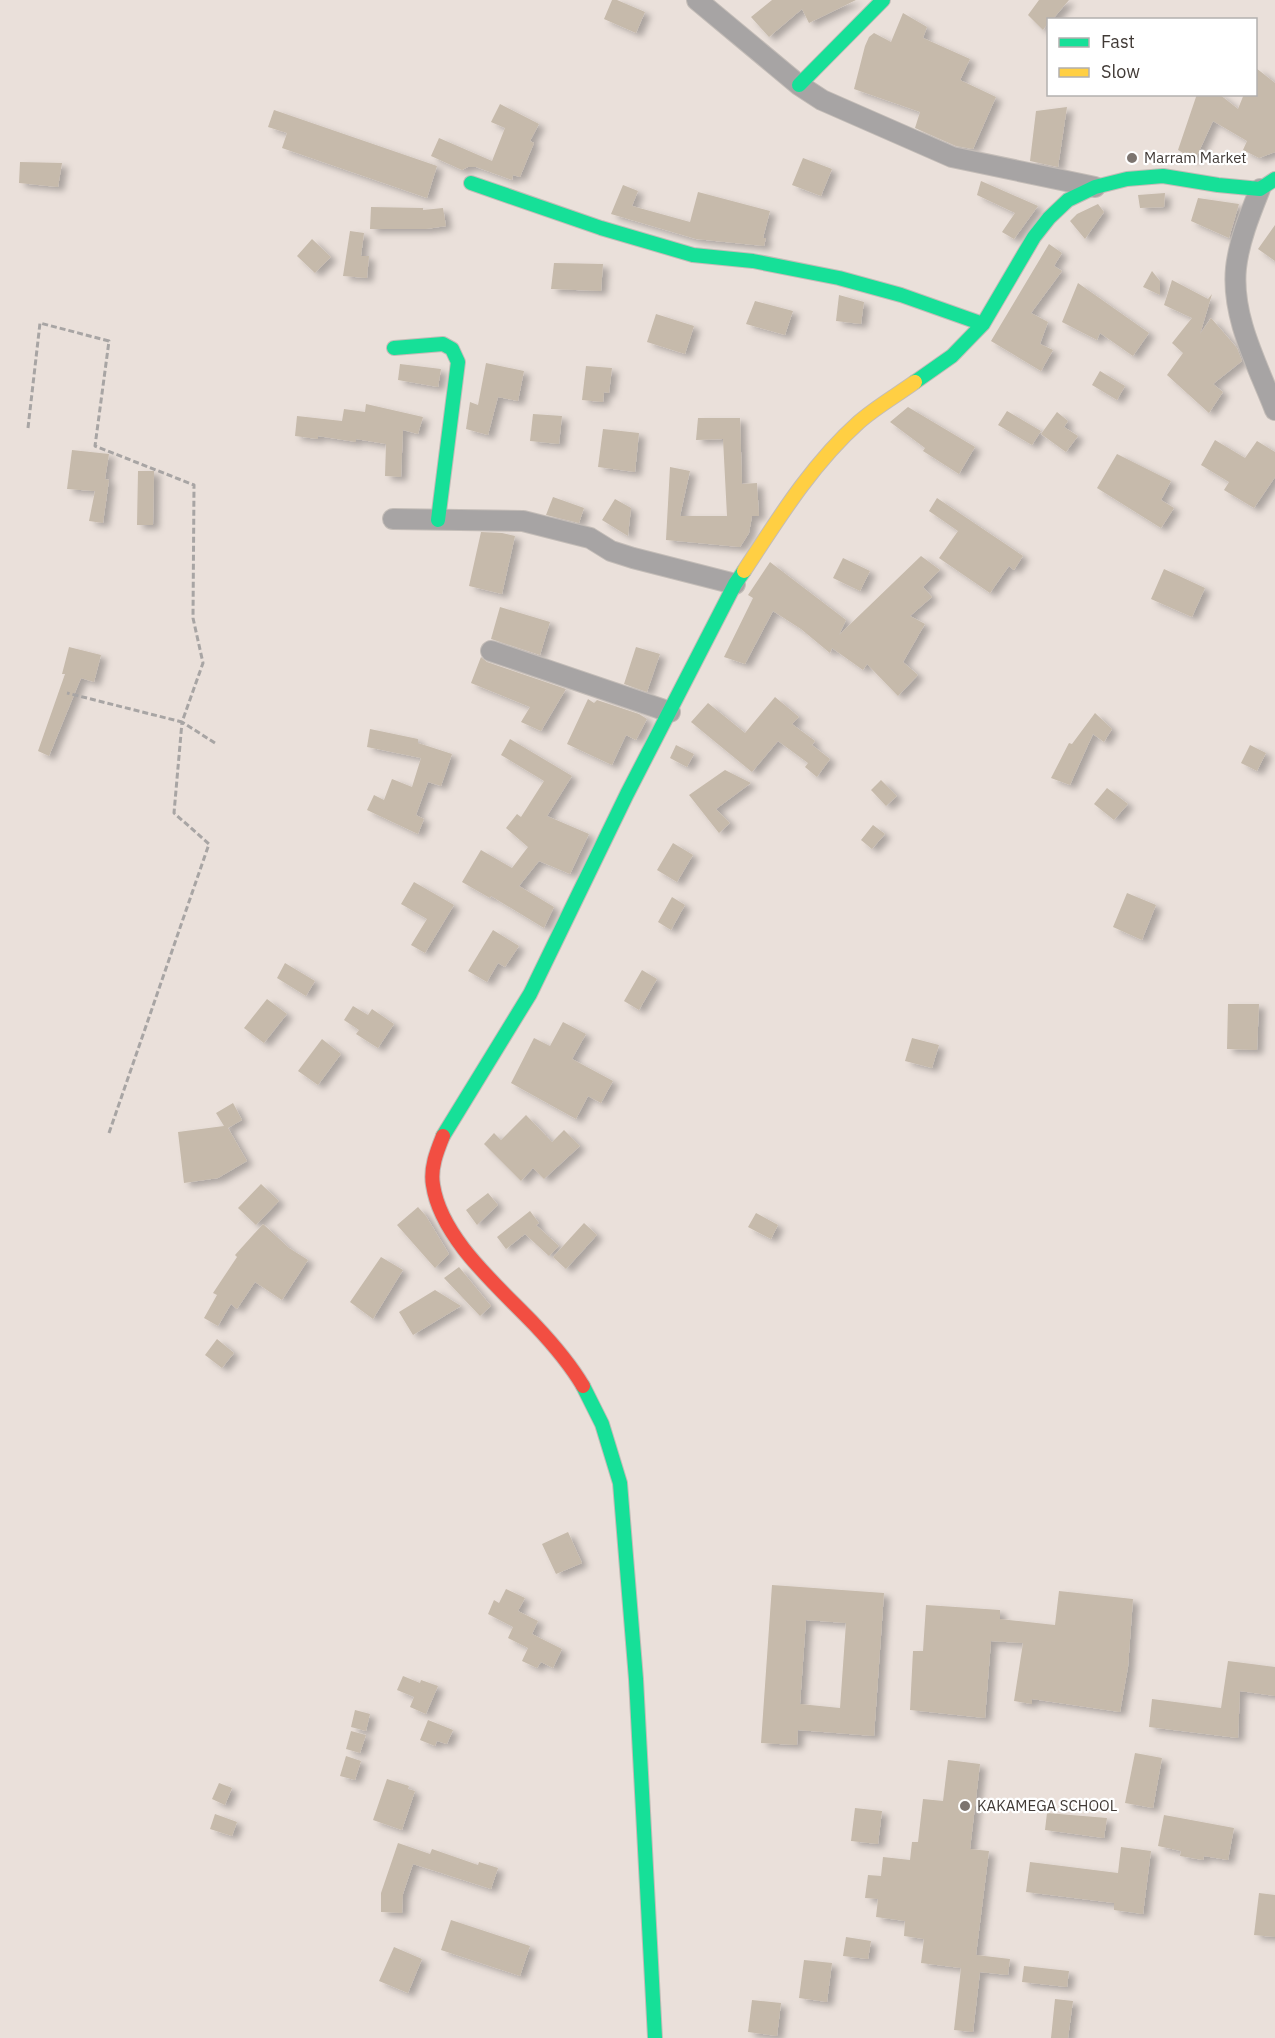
<svg xmlns="http://www.w3.org/2000/svg" width="1275" height="2038" font-family="'IBM Plex Sans',sans-serif">
<style>
.building{fill:#c6baab;fill-rule:evenodd;filter:url(#shadow)}
.lines{fill:none;stroke-linecap:round;stroke-linejoin:round}
.street-casing{stroke:#c3bcb7;stroke-width:22}
.fast-casing{stroke:#c3bcb7;stroke-width:16}
.slow-casing{stroke:#c3bcb7;stroke-width:16}
.jam-casing{stroke:#c3bcb7;stroke-width:16}
.path{stroke:#a8a5a4;stroke-width:3;stroke-dasharray:6 3;stroke-linecap:butt}
.street{stroke:#a7a4a4;stroke-width:20}
.fast{stroke:#16e098;stroke-width:14}
.slow{stroke:#ffcf43;stroke-width:14}
.jam{stroke:#f24e42;stroke-width:14}
.poi-dot{fill:#7c746f;stroke:#fff;stroke-width:2}
.labels{text-anchor:middle;stroke-width:4.5;stroke-linejoin:round;paint-order:stroke}
.poi-label{font-size:15px;fill:#413a36;stroke:#fff;text-anchor:start}
</style>
<defs>
<filter id="shadow"><feDropShadow dx="6" dy="4" stdDeviation="3" flood-color="#0004"/></filter>
</defs>
<rect width="100%" height="100%" fill="#eae0da"/>
<path class="building" d="M 612,0 L 617,0 L 645,12 L 636,33 L 604,19 Z
M 772,0 L 856,0 L 809,23 L 802,9 L 769,37 L 751,17 Z
M 1039,0 L 1069,0 L 1052,20 L 1048,20 L 1048,23 L 1043,30 L 1028,15 Z
M 903,13 L 927,27 L 923,38 L 970,59 L 960,80 L 996,97 L 973,149 L 956,146 L 915,128 L 920,112 L 854,89 L 865,46 L 869,37 L 874,33 L 891,42 Z
M 1256,68 L 1275,83 L 1275,152 L 1259,158 L 1243,150 L 1247,141 L 1213,121 L 1195,160 L 1178,150 L 1197,94 L 1219,94 L 1238,109 L 1244,94 L 1256,94 Z
M 500,104 L 539,124 L 530,141 L 534,143 L 520,177 L 513,175 L 512,180 L 476,167 L 468,167 L 462,170 L 431,156 L 439,138 L 492,161 L 505,128 L 491,122 Z
M 1067,107 L 1058,167 L 1030,161 L 1036,111 Z
M 274,110 L 437,166 L 427,198 L 282,148 L 287,133 L 268,127 Z
M 803,158 L 832,169 L 821,196 L 792,185 Z
M 20,162 L 62,163 L 58,187 L 19,183 Z
M 981,181 L 1038,206 L 1014,239 L 1002,232 L 1015,213 L 977,195 Z
M 623,185 L 638,191 L 632,206 L 690,222 L 698,192 L 770,211 L 763,238 L 766,238 L 764,246 L 696,239 L 611,214 Z
M 1165,193 L 1164,207 L 1140,208 L 1138,195 Z
M 1198,198 L 1239,204 L 1229,238 L 1191,221 Z
M 1098,204 L 1104,212 L 1085,239 L 1070,221 L 1077,214 Z
M 371,207 L 423,208 L 423,210 L 443,208 L 446,226 L 426,229 L 370,229 Z
M 1275,225 L 1275,261 L 1258,249 Z
M 350,231 L 364,233 L 361,256 L 369,256 L 367,278 L 343,276 Z
M 312,239 L 331,257 L 315,273 L 297,256 Z
M 1049,244 L 1062,253 L 1054,266 L 1062,271 L 1031,313 L 1048,322 L 1040,344 L 1053,350 L 1041,371 L 991,341 Z
M 554,263 L 603,264 L 601,291 L 551,289 Z
M 1152,271 L 1160,281 L 1160,295 L 1143,287 Z
M 1172,280 L 1208,299 L 1212,294 L 1200,334 L 1211,318 L 1237,348 L 1242,361 L 1213,384 L 1223,392 L 1209,413 L 1167,375 L 1183,353 L 1172,343 L 1192,318 L 1164,305 Z
M 1078,283 L 1149,333 L 1133,356 L 1100,333 L 1097,340 L 1062,322 Z
M 839,295 L 864,302 L 861,324 L 836,321 Z
M 755,301 L 793,311 L 785,335 L 746,324 Z
M 656,314 L 694,326 L 685,354 L 647,342 Z
M 486,363 L 524,371 L 518,401 L 498,397 L 488,435 L 466,429 L 470,402 L 478,405 Z
M 400,364 L 441,369 L 438,387 L 398,380 Z
M 586,366 L 612,368 L 609,393 L 604,392 L 603,402 L 582,400 Z
M 1100,371 L 1125,386 L 1117,400 L 1092,385 Z
M 366,404 L 423,417 L 418,434 L 403,430 L 401,477 L 385,476 L 386,444 L 356,439 L 356,442 L 318,436 L 318,439 L 295,436 L 297,416 L 342,421 L 344,409 L 365,412 Z
M 908,407 L 975,447 L 959,474 L 923,451 L 925,448 L 890,422 Z
M 1007,411 L 1041,431 L 1032,445 L 998,425 Z
M 1057,412 L 1068,421 L 1064,427 L 1078,436 L 1066,452 L 1041,434 Z
M 533,414 L 562,416 L 559,444 L 530,441 Z
M 698,418 L 740,418 L 742,484 L 757,483 L 759,516 L 752,516 L 749,533 L 740,547 L 666,540 L 670,467 L 690,471 L 680,516 L 727,516 L 723,439 L 696,440 Z
M 603,429 L 639,433 L 635,472 L 598,467 Z
M 1215,440 L 1245,458 L 1257,441 L 1275,452 L 1275,477 L 1254,508 L 1224,490 L 1229,482 L 1201,465 Z
M 72,450 L 109,454 L 105,479 L 109,480 L 103,523 L 89,521 L 95,491 L 67,489 Z
M 1117,454 L 1171,481 L 1161,500 L 1174,508 L 1161,528 L 1097,488 Z
M 138,471 L 154,471 L 153,525 L 137,525 Z
M 553,497 L 584,508 L 579,523 L 546,515 Z
M 937,498 L 1023,556 L 1014,570 L 1009,566 L 990,593 L 939,558 L 958,531 L 929,511 Z
M 615,499 L 631,508 L 628,536 L 602,520 Z
M 481,532 L 502,533 L 515,536 L 502,594 L 469,586 Z
M 921,556 L 940,570 L 923,587 L 932,597 L 910,616 L 925,624 L 903,662 L 918,675 L 898,696 L 867,664 L 863,670 L 832,648 L 830,653 L 801,629 L 773,611 L 745,664 L 724,657 L 753,598 L 748,595 L 770,562 L 846,620 L 839,635 Z
M 843,558 L 870,571 L 860,591 L 833,578 Z
M 1164,569 L 1205,588 L 1192,617 L 1151,599 Z
M 500,607 L 550,622 L 540,655 L 491,639 Z
M 69,647 L 101,655 L 94,682 L 81,678 L 49,756 L 38,751 L 65,674 L 62,674 Z
M 636,647 L 660,654 L 647,692 L 624,684 Z
M 481,657 L 487,662 L 566,689 L 541,731 L 521,722 L 530,707 L 471,683 Z
M 775,697 L 799,717 L 792,724 L 815,741 L 812,745 L 830,759 L 817,777 L 805,767 L 808,763 L 778,741 L 752,772 L 691,722 L 708,703 L 745,733 Z
M 588,699 L 594,703 L 597,700 L 639,714 L 647,719 L 636,740 L 626,735 L 612,765 L 567,744 Z
M 1095,713 L 1112,729 L 1104,742 L 1093,734 L 1070,785 L 1051,778 L 1069,743 L 1072,744 Z
M 370,729 L 418,739 L 418,743 L 452,754 L 441,786 L 428,782 L 416,815 L 424,819 L 418,834 L 367,810 L 374,795 L 384,800 L 392,779 L 412,787 L 421,758 L 367,747 Z
M 510,739 L 572,776 L 547,816 L 589,834 L 570,874 L 539,861 L 519,886 L 554,907 L 544,928 L 491,896 L 490,898 L 462,882 L 481,850 L 512,868 L 528,847 L 506,828 L 517,814 L 521,817 L 544,781 L 501,755 Z
M 676,745 L 694,754 L 687,767 L 670,758 Z
M 1250,745 L 1266,753 L 1257,771 L 1241,763 Z
M 725,770 L 751,783 L 716,809 L 730,823 L 719,833 L 689,795 Z
M 881,780 L 897,796 L 886,806 L 871,790 Z
M 1107,788 L 1128,804 L 1114,820 L 1094,804 Z
M 873,825 L 885,834 L 872,849 L 861,840 Z
M 673,843 L 693,855 L 677,882 L 657,870 Z
M 414,882 L 454,905 L 425,953 L 411,945 L 427,919 L 401,904 Z
M 1127,893 L 1156,905 L 1142,940 L 1113,927 Z
M 672,897 L 685,905 L 671,930 L 658,922 Z
M 493,930 L 519,946 L 505,967 L 498,963 L 487,982 L 468,971 Z
M 285,963 L 315,981 L 306,996 L 277,978 Z
M 642,970 L 657,979 L 639,1010 L 624,1001 Z
M 267,999 L 287,1014 L 264,1043 L 244,1028 Z
M 1228,1004 L 1259,1004 L 1257,1050 L 1227,1049 Z
M 353,1006 L 368,1015 L 372,1009 L 394,1024 L 378,1048 L 356,1034 L 359,1030 L 344,1020 Z
M 563,1022 L 586,1034 L 572,1059 L 613,1081 L 601,1103 L 588,1096 L 576,1119 L 511,1083 L 534,1038 L 550,1046 Z
M 912,1038 L 939,1045 L 932,1068 L 905,1061 Z
M 322,1039 L 341,1054 L 318,1085 L 298,1071 Z
M 233,1103 L 242,1120 L 228,1128 L 247,1161 L 218,1178 L 184,1183 L 178,1132 L 224,1126 L 216,1113 Z
M 526,1115 L 552,1142 L 564,1130 L 580,1146 L 544,1179 L 533,1168 L 521,1181 L 484,1144 L 494,1133 L 501,1140 Z
M 261,1184 L 279,1201 L 256,1225 L 238,1208 Z
M 488,1193 L 498,1205 L 477,1225 L 466,1210 Z
M 418,1207 L 426,1216 L 449,1254 L 435,1268 L 397,1225 Z
M 530,1211 L 539,1223 L 536,1225 L 559,1246 L 549,1256 L 525,1234 L 506,1249 L 497,1237 Z
M 756,1213 L 778,1225 L 771,1239 L 748,1227 Z
M 584,1223 L 597,1235 L 566,1269 L 553,1257 Z
M 263,1224 L 289,1248 L 308,1260 L 282,1300 L 255,1282 L 237,1309 L 231,1304 L 218,1326 L 204,1318 L 217,1295 L 213,1293 L 237,1257 L 235,1255 Z
M 381,1257 L 403,1270 L 373,1319 L 350,1302 Z
M 459,1267 L 491,1306 L 480,1316 L 444,1278 Z
M 435,1290 L 461,1306 L 413,1335 L 399,1312 Z
M 217,1339 L 234,1353 L 222,1368 L 205,1355 Z
M 568,1532 L 582,1563 L 556,1574 L 542,1544 Z
M 772,1585 L 884,1593 L 874,1736 L 798,1730 L 797,1745 L 761,1743 ZM 806,1620 L 846,1623 L 840,1708 L 800,1704 Z
M 506,1589 L 525,1598 L 518,1611 L 538,1621 L 532,1634 L 562,1649 L 553,1668 L 541,1662 L 537,1668 L 522,1661 L 528,1648 L 508,1638 L 513,1627 L 488,1614 L 494,1600 L 499,1603 Z
M 1059,1591 L 1133,1599 L 1128,1667 L 1120,1712 L 1032,1699 L 1032,1704 L 1014,1701 L 1023,1643 L 991,1641 L 985,1718 L 910,1710 L 913,1651 L 923,1651 L 926,1605 L 1000,1610 L 1000,1619 L 1055,1625 Z
M 1228,1661 L 1275,1667 L 1275,1696 L 1240,1691 L 1238,1738 L 1149,1727 L 1152,1699 L 1221,1708 Z
M 403,1676 L 420,1683 L 421,1680 L 438,1686 L 426,1714 L 410,1707 L 414,1697 L 397,1690 Z
M 355,1710 L 370,1714 L 366,1731 L 351,1727 Z
M 428,1720 L 453,1730 L 447,1744 L 437,1741 L 435,1746 L 420,1740 Z
M 351,1731 L 366,1735 L 360,1753 L 346,1749 Z
M 1135,1753 L 1162,1758 L 1153,1808 L 1125,1803 Z
M 346,1756 L 361,1761 L 355,1780 L 340,1776 Z
M 948,1760 L 980,1764 L 970,1849 L 989,1851 L 976,1955 L 1010,1959 L 1008,1975 L 980,1972 L 973,2032 L 954,2030 L 961,1968 L 921,1963 L 924,1939 L 904,1936 L 905,1921 L 876,1917 L 878,1899 L 865,1898 L 868,1875 L 881,1876 L 883,1857 L 910,1860 L 912,1842 L 918,1842 L 923,1799 L 943,1801 Z
M 387,1779 L 409,1786 L 408,1789 L 415,1791 L 402,1830 L 373,1820 Z
M 219,1783 L 232,1788 L 225,1805 L 212,1799 Z
M 855,1808 L 882,1811 L 878,1844 L 851,1841 Z
M 1047,1813 L 1107,1818 L 1104,1838 L 1045,1830 Z
M 215,1814 L 237,1822 L 232,1836 L 210,1829 Z
M 1164,1815 L 1234,1828 L 1228,1860 L 1204,1856 L 1203,1860 L 1180,1856 L 1181,1851 L 1158,1846 Z
M 398,1843 L 430,1854 L 432,1849 L 478,1865 L 479,1862 L 498,1868 L 491,1889 L 413,1864 L 403,1894 L 402,1913 L 381,1912 L 381,1893 Z
M 1121,1847 L 1151,1851 L 1143,1914 L 1114,1910 L 1114,1903 L 1026,1892 L 1030,1862 L 1118,1873 Z
M 1259,1893 L 1275,1895 L 1275,1937 L 1254,1935 Z
M 451,1920 L 530,1946 L 520,1976 L 441,1950 Z
M 846,1937 L 871,1941 L 868,1959 L 843,1956 Z
M 394,1947 L 422,1959 L 408,1993 L 379,1981 Z
M 804,1960 L 832,1963 L 827,2002 L 799,1998 Z
M 1024,1966 L 1069,1971 L 1067,1987 L 1022,1982 Z
M 1055,1999 L 1073,2001 L 1068,2038 L 1051,2038 Z
M 752,2000 L 781,2003 L 777,2036 L 748,2032 Z"/>
<g class="lines">
<defs>
<path id="street" d="M 697,0 L 799,85 L 822,100 L 952,157 L 1095,187
M 1260,189 C 1250,214 1239,241 1236,268 C 1231,317 1258,366 1275,410
M 393,519 L 523,521 L 590,538 L 611,551 L 633,558 L 735,584
M 491,651 L 670,712"/>
<path id="fast" d="M 799,85 L 883,0
M 471,183 L 601,228 L 693,255 L 753,261 L 839,278 L 901,295 L 983,324
M 394,348 L 443,344 L 452,349 L 458,362 L 438,520
M 915,382 L 952,356 L 983,324 L 1034,237 L 1049,218 L 1068,200 L 1095,187 L 1127,179 L 1163,176 L 1218,185 L 1260,189 L 1275,179
M 443,1136 L 530,994 L 627,794 L 735,584 L 744,571
M 583,1386 L 602,1424 L 620,1483 L 636,1679 L 655,2038"/>
<path id="slow" d="M 744,571 C 778,519 812,464 859,422 C 876,407 897,395 915,382"/>
<path id="jam" d="M 443,1136 C 437,1151 430,1168 433,1185 C 441,1239 499,1287 535,1325 C 552,1343 570,1364 583,1386"/>
</defs>
<use href="#street" class="street-casing"/>
<use href="#fast" class="fast-casing"/>
<use href="#slow" class="slow-casing"/>
<use href="#jam" class="jam-casing"/>
<path class="path" d="M 28,428 L 40,323 L 109,341 L 95,446 L 194,485 L 193,618 L 203,663 L 182,722 L 67,693
M 109,1133 L 209,844 L 174,813 L 182,722 L 215,743"/>
<use href="#street" class="street"/>
<use href="#fast" class="fast"/>
<use href="#slow" class="slow"/>
<use href="#jam" class="jam"/>
</g>
<g class="poi-dot">
<circle cx="1132" cy="158" r="6"/>
<circle cx="965" cy="1806" r="6"/>
</g>
<g class="labels">
<g class="poi-label">
<text x="1144" y="163">Marram Market</text>
<text x="977" y="1811">KAKAMEGA SCHOOL</text>
</g>
</g>
<rect x="1047" y="18" width="210" height="78" fill="#ffffff" stroke="#b3b0af" stroke-width="1.5"/>
<rect x="1059" y="38" width="30" height="9" fill="#16e098" stroke="#b3b0af" stroke-width="1.5"/>
<text x="1101" y="48" font-size="18" fill="#413a36">Fast</text>
<rect x="1059" y="68" width="30" height="9" fill="#ffcf43" stroke="#b3b0af" stroke-width="1.5"/>
<text x="1101" y="78" font-size="18" fill="#413a36">Slow</text>
</svg>
